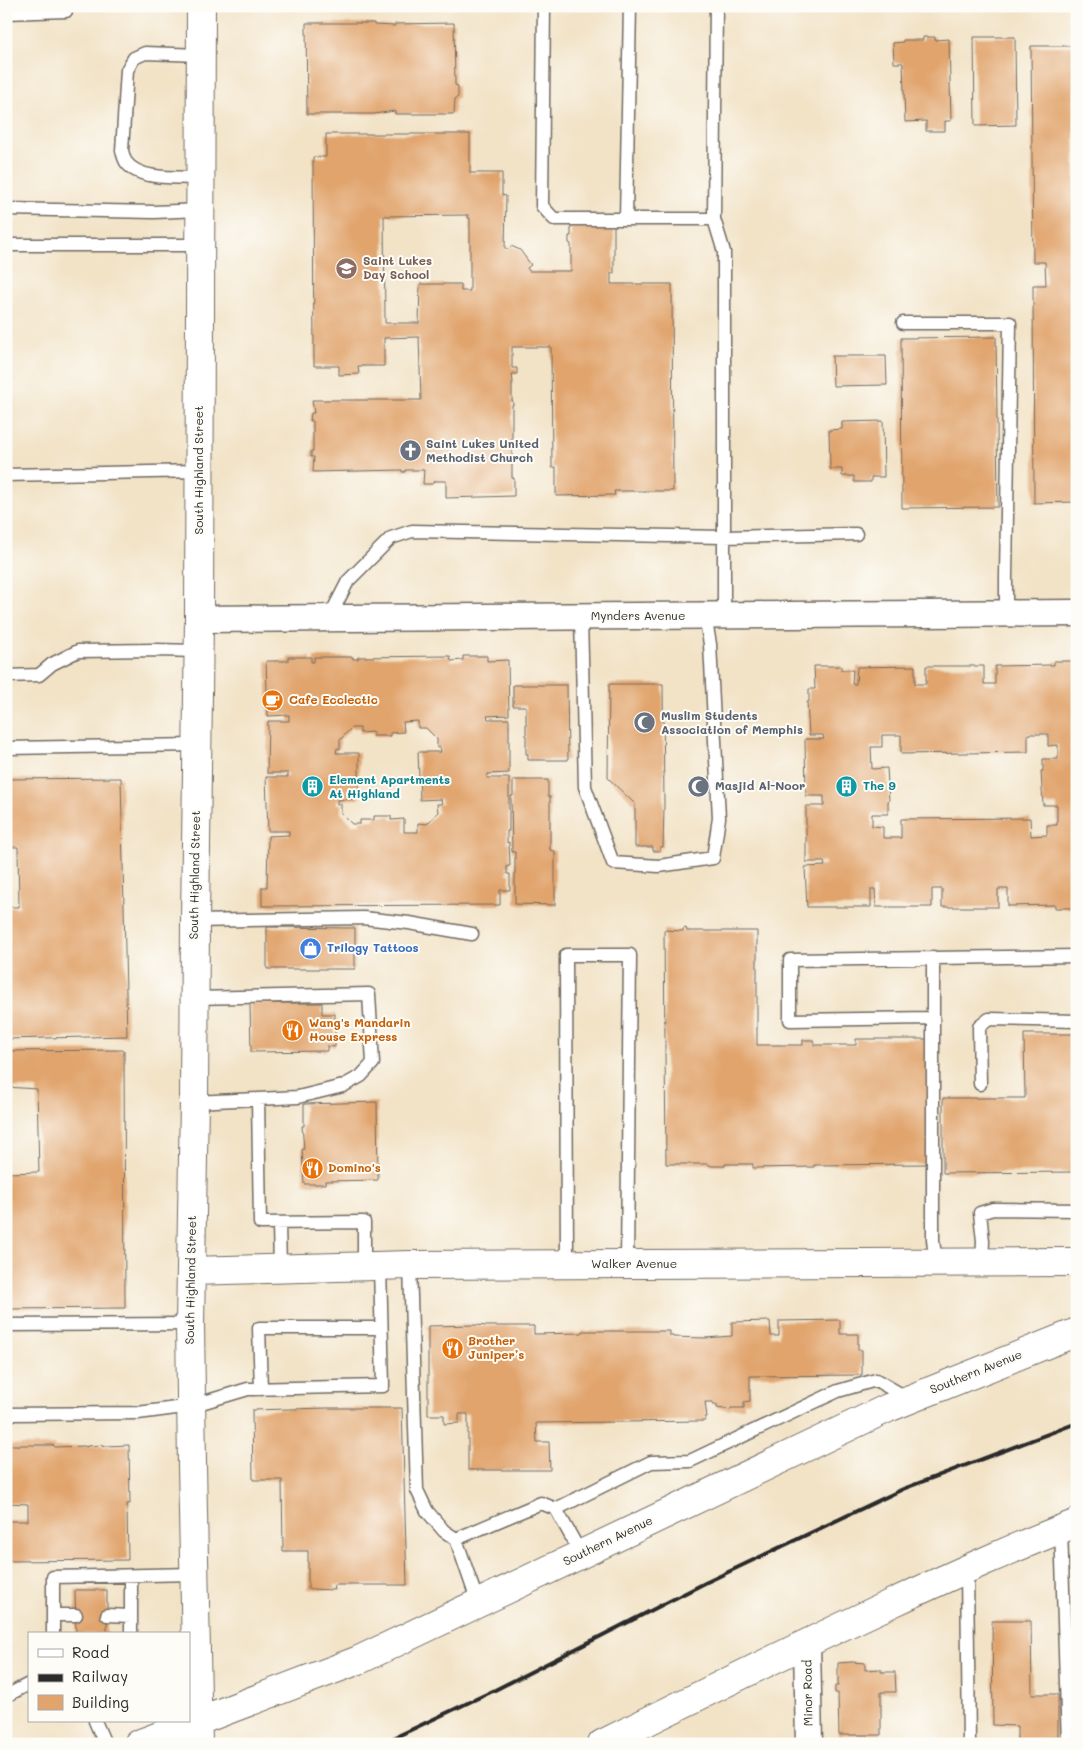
<svg xmlns="http://www.w3.org/2000/svg" width="1083" height="1750" font-family="Mali,sans-serif">
<style>
.building{fill:#e1a46d;fill-rule:evenodd}
.lines{fill:none;stroke-linecap:round;stroke-linejoin:round}
.lane-casing{stroke:#716b62;stroke-width:15}
.street-casing{stroke:#716b62;stroke-width:29}
.secondary-casing{stroke:#716b62;stroke-width:30}
.lane{stroke:#fff;stroke-width:12}
.street{stroke:#fff;stroke-width:26}
.secondary{stroke:#fff;stroke-width:28}
.rail{stroke:#2b2b2b;stroke-width:4}
.labels{text-anchor:middle;stroke-width:4;stroke-linejoin:round;paint-order:stroke}
.education-label{font-size:12px;font-weight:bold;fill:#785e54;stroke:#fdfcf7;text-anchor:start}
.worship-label{font-size:12px;font-weight:bold;fill:#5b616d;stroke:#fdfcf7;text-anchor:start}
.street-label{font-size:12px;fill:#2b2b2b;stroke:#fdfcf7}
.food-label{font-size:12px;font-weight:bold;fill:#c56008;stroke:#fdfcf7;text-anchor:start}
.culture-label{font-size:12px;font-weight:bold;fill:#0d838f;stroke:#fdfcf7;text-anchor:start}
.shop-label{font-size:12px;font-weight:bold;fill:#366cbe;stroke:#fdfcf7;text-anchor:start}
</style>
<rect width="100%" height="100%" fill="#fdfcf7"/>
<filter id="ink" filterUnits="userSpaceOnUse"><feTurbulence type="fractalNoise" baseFrequency=".02" numOctaves="2"/><feDisplacementMap in="SourceGraphic" scale="10" xChannelSelector="R" yChannelSelector="G"/><feConvolveMatrix kernelMatrix="1 2 1 2 8 2 1 2 1" color-interpolation-filters="sRGB"/></filter>
<filter id="wash" filterUnits="userSpaceOnUse"><feTurbulence type="fractalNoise" baseFrequency=".0096" numOctaves="4" result="noise"/><feDisplacementMap in="SourceGraphic" scale="20" xChannelSelector="R" yChannelSelector="G"/><feGaussianBlur stdDeviation="1.12" result="paint"/><feColorMatrix in="noise" values="0 0 0 0 0 0 0 0 0 0 0 0 0 0 0 0 0 1.4 0 .05"/><feComposite in="paint" operator="in"/></filter>
<g filter="url(#wash)">
<rect width="100%" height="100%" fill="#f2e3c7"/>
<g id="blocks">
<path class="building" d="M 306,23 L 374,23 L 374,25 L 395,26 L 395,24 L 454,23 L 455,85 L 458,86 L 458,97 L 455,99 L 454,114 L 395,114 L 395,111 L 374,114 L 307,114 Z
M 923,37 L 935,37 L 935,40 L 949,39 L 951,121 L 945,121 L 945,131 L 926,131 L 926,121 L 905,122 L 903,63 L 894,63 L 893,43 L 903,42 L 903,40 L 923,40 Z
M 974,37 L 1015,37 L 1016,125 L 975,126 Z
M 1031,46 L 1077,46 L 1077,89 L 1074,89 L 1075,203 L 1077,203 L 1077,502 L 1034,503 L 1033,285 L 1046,285 L 1045,262 L 1033,262 Z
M 326,134 L 470,134 L 470,173 L 502,173 L 502,195 L 506,196 L 505,248 L 507,250 L 511,246 L 520,250 L 531,265 L 527,268 L 529,271 L 571,271 L 571,244 L 569,243 L 569,236 L 571,236 L 571,223 L 614,223 L 614,273 L 611,273 L 611,284 L 672,284 L 673,491 L 614,491 L 615,495 L 556,496 L 556,467 L 552,468 L 551,347 L 512,347 L 512,368 L 517,368 L 517,374 L 512,374 L 513,383 L 512,383 L 512,401 L 513,401 L 513,405 L 512,405 L 512,478 L 514,478 L 514,496 L 446,498 L 446,481 L 435,481 L 432,484 L 423,484 L 424,470 L 405,470 L 405,472 L 402,472 L 402,470 L 313,472 L 314,457 L 311,457 L 311,451 L 313,451 L 313,421 L 310,421 L 311,413 L 314,413 L 312,400 L 421,400 L 419,337 L 384,338 L 384,366 L 358,366 L 359,374 L 339,375 L 339,366 L 314,366 L 313,157 L 326,157 ZM 468,215 L 468,218 L 470,218 L 470,291 L 461,291 L 461,284 L 420,284 L 419,323 L 385,323 L 384,216 Z
M 996,337 L 998,507 L 902,508 L 901,338 Z
M 832,356 L 886,356 L 887,385 L 833,386 Z
M 883,421 L 884,477 L 871,477 L 871,482 L 854,482 L 854,476 L 842,476 L 842,469 L 830,469 L 829,430 L 842,429 L 842,422 Z
M 450,656 L 451,661 L 463,660 L 463,656 L 487,656 L 487,661 L 508,660 L 509,715 L 487,716 L 488,719 L 509,719 L 509,773 L 488,774 L 487,778 L 509,778 L 509,831 L 507,831 L 507,843 L 509,842 L 510,866 L 507,866 L 507,874 L 510,874 L 510,890 L 500,890 L 500,905 L 262,906 L 262,887 L 267,887 L 268,836 L 289,835 L 289,831 L 268,831 L 266,777 L 288,777 L 288,773 L 267,773 L 268,721 L 289,721 L 289,715 L 268,716 L 266,661 L 288,661 L 288,657 L 311,657 L 311,662 L 314,662 L 314,657 L 353,657 L 353,659 L 358,659 L 358,657 ZM 418,721 L 418,728 L 426,728 L 437,739 L 437,748 L 440,747 L 441,752 L 418,752 L 420,800 L 441,799 L 442,804 L 437,804 L 438,812 L 427,824 L 418,823 L 418,832 L 404,832 L 404,819 L 391,820 L 391,816 L 374,816 L 374,820 L 360,820 L 360,824 L 352,824 L 341,813 L 341,804 L 337,804 L 337,800 L 359,799 L 359,753 L 336,753 L 337,748 L 340,749 L 340,740 L 351,728 L 360,728 L 360,733 L 373,732 L 373,736 L 390,736 L 390,733 L 404,732 L 403,722 Z
M 1054,661 L 1077,661 L 1077,908 L 1055,908 L 1055,905 L 1008,906 L 1008,889 L 998,889 L 998,907 L 942,907 L 942,889 L 932,889 L 932,907 L 876,907 L 875,889 L 871,889 L 871,907 L 807,907 L 805,867 L 825,866 L 824,862 L 806,862 L 806,806 L 824,806 L 824,796 L 806,796 L 805,739 L 824,739 L 823,735 L 809,735 L 807,702 L 809,702 L 809,689 L 815,689 L 814,666 L 841,666 L 841,670 L 853,670 L 852,684 L 856,684 L 857,667 L 915,666 L 915,684 L 926,684 L 926,666 L 984,666 L 984,684 L 995,684 L 995,666 L 1054,665 ZM 1028,734 L 1048,734 L 1048,746 L 1058,745 L 1058,759 L 1043,759 L 1043,771 L 1041,771 L 1043,805 L 1057,805 L 1057,825 L 1047,825 L 1047,835 L 1031,836 L 1030,818 L 901,819 L 901,838 L 883,838 L 883,827 L 872,826 L 872,814 L 888,814 L 888,801 L 889,801 L 887,768 L 872,769 L 871,747 L 882,747 L 882,735 L 901,735 L 901,754 L 1028,752 Z
M 609,684 L 663,684 L 664,807 L 663,847 L 660,847 L 660,851 L 653,851 L 653,847 L 635,847 L 635,804 L 608,778 Z
M 513,685 L 567,685 L 568,760 L 528,760 L 528,754 L 526,754 L 526,706 L 513,706 Z
M 121,778 L 127,1036 L 6,1039 L 6,907 L 19,907 L 18,847 L 6,847 L 6,779 Z
M 513,780 L 548,780 L 548,796 L 550,797 L 550,850 L 555,851 L 555,905 L 515,904 L 515,852 L 512,852 L 511,796 L 513,796 Z
M 267,927 L 355,928 L 355,969 L 267,969 Z
M 686,928 L 687,931 L 757,931 L 757,1045 L 803,1045 L 803,1040 L 814,1040 L 814,1045 L 856,1045 L 856,1039 L 928,1039 L 928,1164 L 814,1165 L 814,1167 L 753,1168 L 753,1164 L 725,1164 L 725,1166 L 712,1166 L 707,1164 L 666,1164 L 664,930 L 683,931 L 683,929 Z
M 250,1003 L 322,1003 L 322,1014 L 335,1014 L 335,1047 L 327,1046 L 327,1051 L 251,1052 Z
M 1024,1034 L 1077,1034 L 1077,1172 L 943,1173 L 943,1098 L 1025,1098 Z
M 124,1050 L 125,1308 L 6,1309 L 6,1173 L 39,1172 L 37,1089 L 6,1087 L 6,1051 Z
M 377,1102 L 378,1180 L 325,1181 L 325,1184 L 304,1184 L 302,1149 L 304,1149 L 302,1126 L 304,1126 L 304,1104 Z
M 840,1320 L 840,1334 L 858,1334 L 858,1350 L 862,1350 L 862,1375 L 750,1376 L 750,1401 L 744,1402 L 744,1408 L 731,1408 L 731,1410 L 717,1408 L 717,1405 L 713,1405 L 713,1402 L 705,1402 L 707,1417 L 705,1417 L 705,1421 L 536,1423 L 537,1442 L 549,1442 L 550,1470 L 468,1470 L 468,1414 L 459,1414 L 459,1423 L 444,1424 L 444,1415 L 428,1415 L 428,1326 L 475,1325 L 488,1326 L 534,1326 L 534,1334 L 582,1333 L 582,1331 L 670,1331 L 670,1336 L 673,1336 L 673,1337 L 705,1338 L 732,1336 L 732,1322 L 770,1321 L 771,1336 L 779,1336 L 779,1321 Z
M 328,1408 L 402,1408 L 407,1585 L 334,1585 L 335,1590 L 308,1589 L 308,1551 L 283,1551 L 282,1480 L 253,1480 L 252,1410 Z
M 6,1445 L 18,1445 L 18,1447 L 20,1445 L 53,1445 L 55,1447 L 84,1446 L 87,1447 L 87,1446 L 103,1445 L 103,1447 L 106,1446 L 129,1445 L 130,1504 L 127,1504 L 128,1560 L 6,1561 L 6,1521 L 28,1521 L 28,1504 L 6,1503 Z
M 75,1590 L 107,1590 L 107,1634 L 76,1634 Z
M 992,1621 L 1031,1621 L 1032,1694 L 1058,1694 L 1058,1744 L 1017,1744 L 1017,1726 L 993,1725 Z
M 852,1662 L 865,1663 L 865,1670 L 881,1669 L 881,1672 L 895,1672 L 896,1692 L 881,1692 L 881,1735 L 839,1735 L 838,1693 L 835,1693 L 835,1686 L 838,1686 L 838,1663 Z"/>
</g>
</g>
<g filter="url(#ink)">
<use href="#blocks" fill-opacity="0" stroke="#716b62" stroke-width="1"/>
<g class="lines">
<defs>
<path id="lane" d="M 544,6 L 542,206 L 554,219 L 714,219 L 716,6
M 6,13 L 66,11 L 66,6
M 200,178 C 179,177 139,181 126,162 C 124,159 123,154 122,151 L 127,70 L 134,58 L 145,53 L 200,55
M 6,209 L 154,212 L 200,210
M 626,219 L 630,6
M 714,219 L 724,252 L 724,616
M 6,245 L 200,245
M 903,323 L 1010,323 L 1006,577 L 1006,613
M 6,475 L 199,471
M 581,616 L 585,787 L 613,863 L 659,866 L 713,858 L 719,818 L 710,644 L 705,616
M 329,618 L 348,581 L 391,538 L 412,531 L 723,537 L 856,534
M 6,676 L 39,675 L 52,664 L 78,651 L 155,650 L 198,651
M 6,748 L 197,745
M 195,921 L 363,918 L 409,923 L 472,934
M 933,957 L 933,1240 L 936,1263
M 933,1018 L 790,1020 L 790,960 L 1077,956
M 980,1084 L 979,1027 L 989,1019 L 1077,1021
M 258,1099 L 260,1223 L 364,1222 L 364,1266
M 194,1102 L 298,1097 L 343,1086 L 361,1076 L 373,1063 L 369,994 L 195,998
M 279,1223 L 280,1269
M 982,1263 L 983,1241 L 980,1213 L 993,1209 L 1077,1210
M 410,1265 L 417,1490 L 427,1511 L 444,1531 L 456,1539 L 478,1603
M 567,1265 L 566,955 L 630,955 L 627,1264
M 6,1325 L 190,1324
M 261,1389 L 259,1328 L 381,1328
M 6,1414 L 138,1413 L 191,1406 L 248,1389 L 383,1386 L 380,1266
M 556,1509 L 651,1462 L 690,1461 L 838,1391 L 876,1380 L 909,1399
M 1061,1529 L 1068,1744
M 456,1539 L 541,1503 L 556,1509 L 581,1554
M 967,1568 L 969,1744
M 131,1576 L 131,1634
M 53,1615 L 76,1615
M 107,1615 L 131,1616
M 53,1634 L 53,1577 L 194,1574
M 6,1696 L 29,1684
M 95,1721 L 105,1744"/>
<path id="street" d="M 199,619 L 1077,613
M 807,1643 L 809,1744"/>
<path id="secondary" d="M 191,1271 L 410,1265 L 1077,1262
M 138,1744 L 359,1660 L 888,1408 L 1077,1332
M 198,1744 L 192,1465 L 190,1324 L 194,1102 L 195,921 L 199,619 L 201,6
M 602,1744 C 698,1696 795,1648 892,1603 C 953,1575 1014,1547 1077,1523"/>
</defs>
<use href="#lane" class="lane-casing"/>
<use href="#street" class="street-casing"/>
<use href="#secondary" class="secondary-casing"/>
<use href="#lane" class="lane"/>
<use href="#street" class="street"/>
<use href="#secondary" class="secondary"/>
<path class="rail" d="M 381,1744 L 495,1690 L 705,1583 L 903,1489 L 1077,1423"/>
</g>
</g>
<defs>
<symbol id="school-disc" viewBox="-11 -11 22 22"><circle r="9.5" fill="#8d6e63" stroke="#fdfcf7"/><path d="M0-5L7-2L0 1L-7-2ZM-4 1L0 2.5L4 1V4Q0 6-4 4Z" fill="#fff"/></symbol>
<symbol id="church-disc" viewBox="-11 -11 22 22"><circle r="9.5" fill="#6b7280" stroke="#fdfcf7"/><path d="M-1.2-6h2.4v3.5h3.3v2.4h-3.3V6h-2.4V-.1h-3.3v-2.4h3.3Z" fill="#fff"/></symbol>
<symbol id="cafe-disc" viewBox="-11 -11 22 22"><circle r="9.5" fill="#e8710a" stroke="#fdfcf7"/><path d="M-5.5-4.5H6V0H3Q3 3.5 0 3.5H-2.5Q-5.5 3.5-5.5 0ZM3-3.2v2h1.7v-2ZM-6 4.5H4V6H-6Z" fill="#fff"/></symbol>
<symbol id="mosque-disc" viewBox="-11 -11 22 22"><circle r="9.5" fill="#6b7280" stroke="#fdfcf7"/><path d="M3.5-4.9A6 6 0 1 0 3.5 4.9A5 5 0 1 1 3.5-4.9Z" fill="#fff"/></symbol>
<symbol id="building-disc" viewBox="-11 -11 22 22"><circle r="9.5" fill="#0f9aa8" stroke="#fdfcf7"/><path d="M-4-6H4V6H1V3H-1V6H-4ZM-2.5-4.3h1.7v1.8h-1.7ZM.8-4.3h1.7v1.8H.8ZM-2.5-1h1.7V.8h-1.7ZM.8-1h1.7V.8H.8Z" fill="#fff"/></symbol>
<symbol id="shop-disc" viewBox="-11 -11 22 22"><circle r="9.5" fill="#3f7fe0" stroke="#fdfcf7"/><path d="M-5-2.5h2.3a2.7 3.5 0 0 1 5.4 0H5L5.5 6h-11ZM-1.5-2.5h3a1.5 2.3 0 0 0-3 0Z" fill="#fff"/></symbol>
<symbol id="restaurant-disc" viewBox="-11 -11 22 22"><circle r="9.5" fill="#e8710a" stroke="#fdfcf7"/><path d="M-5-6h1v4h1v-4h1v4h1v-4h1v5L-1.5 .5V6h-2V.5L-5-1ZM5-6V6H3V1.5H1.5Q1.5-4 5-6Z" fill="#fff"/></symbol>
</defs>
<g fill-rule="evenodd">
<use href="#school-disc" x="334" y="256" width="25" height="25"/>
<use href="#church-disc" x="398" y="438" width="25" height="25"/>
<use href="#cafe-disc" x="260" y="688" width="25" height="25"/>
<use href="#mosque-disc" x="632" y="710" width="25" height="25"/>
<use href="#mosque-disc" x="686" y="774" width="25" height="25"/>
<use href="#building-disc" x="834" y="774" width="25" height="25"/>
<use href="#building-disc" x="300" y="774" width="25" height="25"/>
<use href="#shop-disc" x="298" y="936" width="25" height="25"/>
<use href="#restaurant-disc" x="280" y="1018" width="25" height="25"/>
<use href="#restaurant-disc" x="300" y="1156" width="25" height="25"/>
<use href="#restaurant-disc" x="440" y="1336" width="25" height="25"/>
</g>
<g class="labels">
<g class="education-label">
<text x="363" y="265">Saint Lukes<tspan x="363" dy="14">Day School</tspan></text>
</g>
<g class="worship-label">
<text x="426" y="448">Saint Lukes United<tspan x="426" dy="14">Methodist Church</tspan></text>
<text x="661" y="720">Muslim Students<tspan x="661" dy="14">Association of Memphis</tspan></text>
<text x="715" y="790">Masjid Al-Noor</text>
</g>
<g class="street-label">
<text transform="translate(199 470) rotate(-90)" y="4">South Highland Street</text>
<text x="638" y="620">Mynders Avenue</text>
<text transform="translate(195 875) rotate(-89)" y="4">South Highland Street</text>
<text x="634" y="1268">Walker Avenue</text>
<text transform="translate(191 1280) rotate(-89)" y="4">South Highland Street</text>
<text transform="translate(976 1372) rotate(-22)" y="4">Southern Avenue</text>
<text transform="translate(608 1541) rotate(-26)" y="4">Southern Avenue</text>
<text transform="translate(808 1693) rotate(-91)" y="4">Minor Road</text>
</g>
<g class="food-label">
<text x="289" y="704">Cafe Ecclectic</text>
<text x="309" y="1027">Wang's Mandarin<tspan x="309" dy="14">House Express</tspan></text>
<text x="328" y="1172">Domino's</text>
<text x="468" y="1345">Brother<tspan x="468" dy="14">Juniper’s</tspan></text>
</g>
<g class="culture-label">
<text x="329" y="784">Element Apartments<tspan x="329" dy="14">At Highland</tspan></text>
<text x="863" y="790">The 9</text>
</g>
<g class="shop-label">
<text x="327" y="952">Trilogy Tattoos</text>
</g>
</g>
<rect width="1083" height="1750" fill="none" stroke="#fdfcf7" stroke-width="25"/>
<rect x="28" y="1632" width="162" height="90" fill="#fdfcf7" stroke="#a9a8a5"/>
<rect x="38" y="1649" width="25" height="8" fill="#ffffff" stroke="#a9a8a5"/>
<text x="72" y="1658" font-size="15" fill="#2b2b2b">Road</text>
<rect x="38" y="1674" width="25" height="8" fill="#2b2b2b" stroke="#a9a8a5"/>
<text x="72" y="1682" font-size="15" fill="#2b2b2b">Railway</text>
<rect x="38" y="1695" width="25" height="15" fill="#e1a46d" stroke="#a9a8a5"/>
<text x="72" y="1708" font-size="15" fill="#2b2b2b">Building</text>
</svg>
